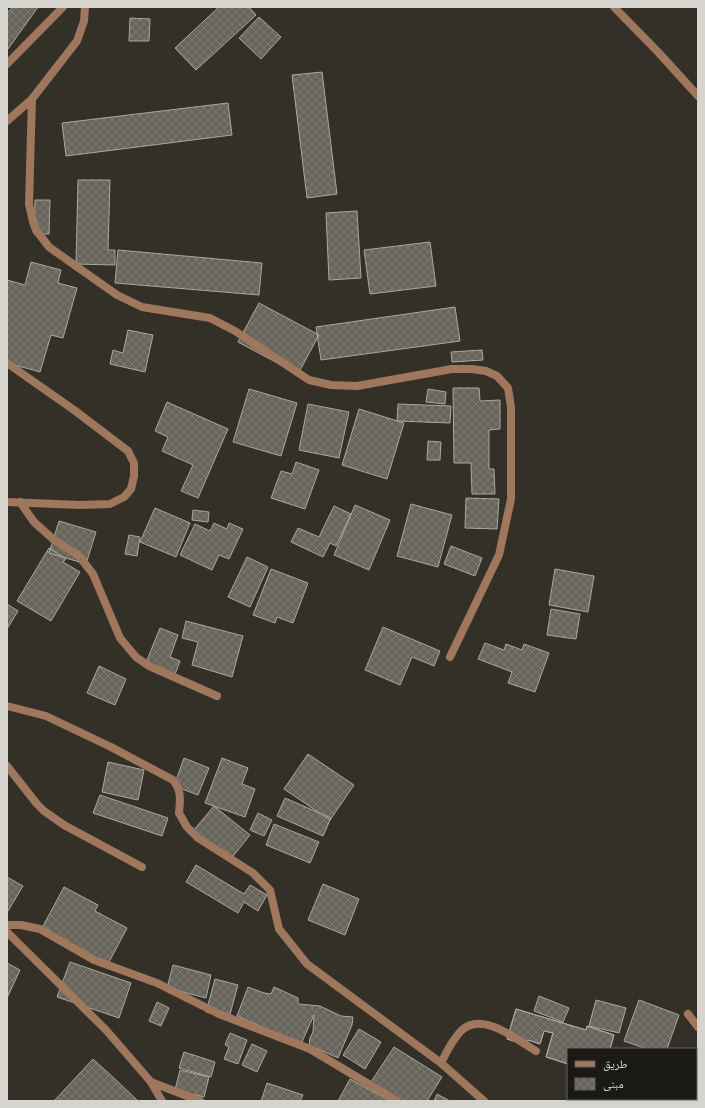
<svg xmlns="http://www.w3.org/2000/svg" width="705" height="1108" font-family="'Roboto Condensed','Noto Naskh Arabic',sans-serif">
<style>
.building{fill:url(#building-cross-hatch);stroke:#aba99d}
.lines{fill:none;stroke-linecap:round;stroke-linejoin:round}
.minor{stroke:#a0775d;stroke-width:8}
.tertiary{stroke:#a0775d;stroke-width:8}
</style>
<defs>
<pattern id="building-cross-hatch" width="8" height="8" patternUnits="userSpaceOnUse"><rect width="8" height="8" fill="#67655b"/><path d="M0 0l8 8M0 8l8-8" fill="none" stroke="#7c7a71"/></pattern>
</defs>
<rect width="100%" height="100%" fill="#333127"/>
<path class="building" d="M 13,7 L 38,7 L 8,49 L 7,48 L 7,13 Z
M 219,7 L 249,7 L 256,15 L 196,70 L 175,48 Z
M 259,17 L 281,37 L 261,59 L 239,38 Z
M 130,18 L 150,19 L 149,41 L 129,41 Z
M 322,72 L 337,194 L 307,198 L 292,75 Z
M 228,103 L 232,135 L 66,156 L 62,123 Z
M 78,180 L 110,180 L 108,250 L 115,250 L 115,265 L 76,264 Z
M 35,200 L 50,200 L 49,234 L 34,234 Z
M 357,211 L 361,278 L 329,280 L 326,213 Z
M 430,242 L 436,286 L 370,294 L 364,250 Z
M 118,250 L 262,263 L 259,295 L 115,283 Z
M 31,262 L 61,270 L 58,283 L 77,288 L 63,338 L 51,335 L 40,372 L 11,364 L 7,365 L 7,280 L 25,285 Z
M 259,303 L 319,335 L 298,374 L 238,342 Z
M 455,307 L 460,341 L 321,360 L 316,327 Z
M 128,330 L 153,335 L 145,372 L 110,364 L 113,350 L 123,353 Z
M 482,350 L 483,360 L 452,362 L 451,352 Z
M 453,388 L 479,388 L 480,401 L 500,400 L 500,429 L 489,430 L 489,469 L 494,469 L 495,494 L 472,494 L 471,463 L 454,463 Z
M 249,389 L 297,403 L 281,456 L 233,442 Z
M 428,389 L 446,392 L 445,404 L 426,402 Z
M 167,402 L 228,429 L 198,498 L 181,491 L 193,465 L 162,451 L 168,437 L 155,431 Z
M 308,404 L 349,412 L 339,458 L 299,450 Z
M 398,404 L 451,406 L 450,423 L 397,421 Z
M 359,409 L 404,423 L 387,479 L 342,465 Z
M 428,441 L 441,442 L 440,460 L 427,460 Z
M 296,462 L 319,470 L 305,509 L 271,498 L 281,471 L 292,474 Z
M 466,498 L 499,499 L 497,529 L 465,528 Z
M 411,504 L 452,515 L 438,567 L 397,556 Z
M 355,505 L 390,520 L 369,570 L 334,555 Z
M 334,506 L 351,514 L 336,546 L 330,543 L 323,557 L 291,542 L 298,528 L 319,537 Z
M 155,508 L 190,523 L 176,557 L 140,542 Z
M 193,510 L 209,512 L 208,522 L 192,520 Z
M 59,521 L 96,532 L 86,564 L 49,553 Z
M 214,523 L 227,529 L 229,523 L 243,529 L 229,559 L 219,555 L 212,570 L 180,555 L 195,524 L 210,531 Z
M 129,535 L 140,537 L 137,556 L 125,554 Z
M 451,546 L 482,558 L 475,576 L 444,564 Z
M 49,548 L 66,559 L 63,562 L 80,572 L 51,621 L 17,601 Z
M 247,557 L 268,567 L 250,607 L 228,597 Z
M 271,569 L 308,583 L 293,623 L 277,617 L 275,623 L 253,615 Z
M 555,569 L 594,576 L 588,612 L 549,605 Z
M 7,604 L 18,611 L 7,629 Z
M 551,609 L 580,614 L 576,639 L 547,635 Z
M 186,621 L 243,636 L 232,677 L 192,665 L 198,642 L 182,638 Z
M 383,627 L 440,651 L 434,666 L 412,657 L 400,685 L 365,670 Z
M 160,628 L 178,635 L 170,657 L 180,661 L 174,677 L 145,665 Z
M 485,643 L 504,650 L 506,644 L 522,650 L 524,644 L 549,653 L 535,692 L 508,683 L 512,672 L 478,659 Z
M 99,666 L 126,679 L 115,705 L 87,693 Z
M 308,754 L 354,785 L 330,820 L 284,789 Z
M 184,758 L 209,768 L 198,795 L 174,786 Z
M 222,758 L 248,768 L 242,784 L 255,789 L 245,817 L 205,803 Z
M 108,762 L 144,770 L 138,800 L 102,792 Z
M 100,795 L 168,818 L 162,836 L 93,813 Z
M 285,798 L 331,818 L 323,836 L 277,816 Z
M 214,806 L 250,835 L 229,861 L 193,831 Z
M 258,813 L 272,820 L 264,836 L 250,830 Z
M 274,824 L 319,842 L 310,863 L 266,845 Z
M 196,865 L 244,894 L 250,885 L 267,895 L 258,911 L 244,902 L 238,913 L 186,882 Z
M 7,877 L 23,886 L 8,911 L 7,911 Z
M 323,884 L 359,899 L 345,935 L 308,920 Z
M 64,887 L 98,905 L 95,911 L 127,928 L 108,964 L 42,928 Z
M 70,962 L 131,983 L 119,1018 L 57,997 Z
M 7,963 L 20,970 L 7,998 Z
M 173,965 L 211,975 L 206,998 L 167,988 Z
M 215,979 L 238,985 L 229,1018 L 206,1012 Z
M 248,987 L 264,993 L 271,994 L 274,987 L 298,998 L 298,1004 L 320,1006 L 341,1016 L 353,1017 L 352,1025 L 338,1058 L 309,1045 L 310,1038 L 313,1032 L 314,1015 L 301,1044 L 237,1016 Z
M 539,996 L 569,1008 L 563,1022 L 534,1011 Z
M 596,1000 L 626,1008 L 619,1033 L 589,1026 Z
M 639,1000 L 679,1015 L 667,1049 L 647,1049 L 624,1041 Z
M 157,1002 L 169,1008 L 161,1026 L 149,1021 Z
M 516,1009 L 586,1030 L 587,1026 L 614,1035 L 610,1049 L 568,1049 L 568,1064 L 546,1057 L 553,1033 L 544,1031 L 540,1044 L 528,1040 L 526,1045 L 507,1039 Z
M 516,1009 L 586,1030 L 587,1026 L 614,1035 L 610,1049 L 568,1049 L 568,1064 L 546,1057 L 553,1033 L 544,1031 L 540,1044 L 528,1040 L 526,1045 L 507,1039 Z
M 359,1029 L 381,1042 L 365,1069 L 343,1055 Z
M 230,1033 L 247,1040 L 238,1064 L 224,1059 L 229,1047 L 225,1045 Z
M 252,1044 L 267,1051 L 257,1072 L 242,1065 Z
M 394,1047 L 442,1077 L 427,1101 L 401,1101 L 371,1082 Z
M 184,1052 L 215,1062 L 211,1077 L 179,1068 Z
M 93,1059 L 116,1080 L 138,1101 L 54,1101 Z
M 180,1070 L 209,1077 L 204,1097 L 175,1090 Z
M 350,1079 L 390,1101 L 338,1101 Z
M 267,1083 L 303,1095 L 300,1101 L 261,1101 Z
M 437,1094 L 450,1101 L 434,1101 Z
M 645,1099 L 669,1099 L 668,1101 L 644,1101 Z"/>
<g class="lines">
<path class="minor" d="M 7,64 L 63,7
M 32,99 L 29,204 L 33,222 L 36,230 L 49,247 L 117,295 L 142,307 L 210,318 L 235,331 L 309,380 L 331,385 L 357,386 L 452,369 L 472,369 L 486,371 L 497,376 L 508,388 L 511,407 L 511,499 L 499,555 L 450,657
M 7,121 L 32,99 L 77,41 L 84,21 L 85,7
M 7,363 L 74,410 L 128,451 L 134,463 L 134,476 L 131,489 L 124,497 L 110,504 L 80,505 L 7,502
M 20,502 L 34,522 L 53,539 L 79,556 L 93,574 L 120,638 L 136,657 L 149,666 L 217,696
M 7,706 L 46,716 L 111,747 L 173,780 C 182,791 180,801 179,813 L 187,827 L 198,838 L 253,873 L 270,890 L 279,929 L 307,964 L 441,1063 L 484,1101
M 7,766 L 37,804 L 44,811 L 64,825 L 142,867
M 7,925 L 21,925 L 40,929 L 94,960 L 157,983 L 219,1014 L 310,1049 L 397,1101
M 7,932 L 106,1030 L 151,1082 L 162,1101
M 688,1014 L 698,1027
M 441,1063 C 447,1051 452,1040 461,1031 C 482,1010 517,1040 536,1051
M 151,1082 L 200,1101"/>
<path class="tertiary" d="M 614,7 L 659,53 L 698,96"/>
</g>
<rect width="705" height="1108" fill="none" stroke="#d5d4ce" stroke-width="16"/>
<rect x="567" y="1048" width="130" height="52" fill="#1a1915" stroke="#65645f"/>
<rect x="575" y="1061" width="20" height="6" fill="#a0775d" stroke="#65645f"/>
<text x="603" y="1068" font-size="12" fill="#d5d4ce">طريق</text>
<rect x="575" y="1078" width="20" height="12" fill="url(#building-cross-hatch)" stroke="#65645f"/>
<text x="603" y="1088" font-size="12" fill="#d5d4ce">مبنى</text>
</svg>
